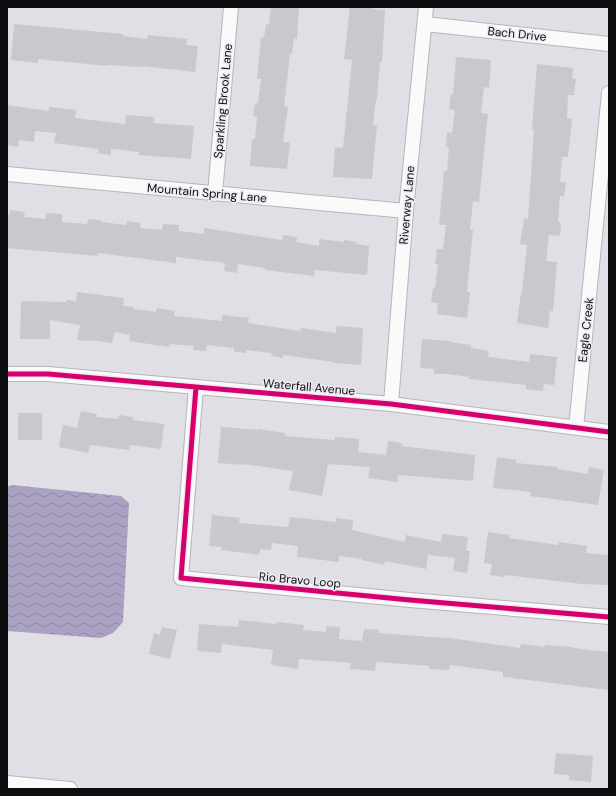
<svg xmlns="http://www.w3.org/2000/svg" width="616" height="796" font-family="'DM Sans',sans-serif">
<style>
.water{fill:url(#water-waves)}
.building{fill:#c9c8cc}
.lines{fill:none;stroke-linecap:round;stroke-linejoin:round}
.minor-casing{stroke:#b6b5ba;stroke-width:16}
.minor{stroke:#fafafb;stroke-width:14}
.cycleway-casing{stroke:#edeaf4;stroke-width:8}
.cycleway{stroke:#d6006c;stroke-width:5}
.labels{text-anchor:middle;stroke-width:3;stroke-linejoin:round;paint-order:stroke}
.street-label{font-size:12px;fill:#0e0d10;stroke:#edeaf4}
</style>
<defs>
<pattern id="water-waves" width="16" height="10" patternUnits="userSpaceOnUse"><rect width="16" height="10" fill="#aba1c3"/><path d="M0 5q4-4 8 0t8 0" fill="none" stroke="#9289a6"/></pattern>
</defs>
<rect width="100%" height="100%" fill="#e0dfe5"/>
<path class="water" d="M 12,485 L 121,496 L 129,503 L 123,622 L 113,633 L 101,638 L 7,631 L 7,487 Z"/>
<path class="building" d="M 271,7 L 299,7 L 297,39 L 294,38 L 292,54 L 290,54 L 284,106 L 288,107 L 283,142 L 290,143 L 287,169 L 250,166 L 252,139 L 255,139 L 257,117 L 253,116 L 255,103 L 258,103 L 261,79 L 257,79 L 261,37 L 264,38 L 266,24 L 269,25 Z
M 350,7 L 373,7 L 373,9 L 385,10 L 382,62 L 380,62 L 377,99 L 376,99 L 373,125 L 377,125 L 372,179 L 333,177 L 335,147 L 343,148 L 348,100 L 352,60 L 344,59 Z
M 14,24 L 123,34 L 123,36 L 147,39 L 148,35 L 187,39 L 186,45 L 198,46 L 195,72 L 142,66 L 142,67 L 107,65 L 107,66 L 38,59 L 38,63 L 11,60 Z
M 456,57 L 491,60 L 489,88 L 484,87 L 481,113 L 488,114 L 479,202 L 473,201 L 470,230 L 473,230 L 467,292 L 470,292 L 467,318 L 437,314 L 438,303 L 431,302 L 433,288 L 435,288 L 438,264 L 435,264 L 437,249 L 443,249 L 446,225 L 439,225 L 444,171 L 447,171 L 449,147 L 446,147 L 447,132 L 452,133 L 455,110 L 449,109 L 451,94 L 453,94 Z
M 537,64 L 573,68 L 572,78 L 576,79 L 574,95 L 568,95 L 567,118 L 572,119 L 568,157 L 562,157 L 560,182 L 566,182 L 564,197 L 560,196 L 558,222 L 561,223 L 560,236 L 549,235 L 546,261 L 557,262 L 553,311 L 550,311 L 548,328 L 517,323 L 521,293 L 522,293 L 527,245 L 520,244 L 524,218 L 528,219 L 534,130 L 532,129 Z
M 8,105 L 49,111 L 49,107 L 76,110 L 75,118 L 125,124 L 126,115 L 154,117 L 154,123 L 194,126 L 191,159 L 139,155 L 139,152 L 111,149 L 111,155 L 98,153 L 98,149 L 54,143 L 56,133 L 35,131 L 34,142 L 19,140 L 18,147 L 7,145 Z
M 10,210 L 25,212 L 24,217 L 46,219 L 46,213 L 62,214 L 62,222 L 87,224 L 88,219 L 101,220 L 101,222 L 126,225 L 127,221 L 141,223 L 140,228 L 162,230 L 163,224 L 179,225 L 179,231 L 204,234 L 204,228 L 282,240 L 283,235 L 297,237 L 296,242 L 319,246 L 319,239 L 344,242 L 344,240 L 357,242 L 356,244 L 369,246 L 367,275 L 315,270 L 314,276 L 265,270 L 265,268 L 238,264 L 237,273 L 224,271 L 225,263 L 176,257 L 176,263 L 98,253 L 98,256 L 7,248 L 7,214 L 9,215 Z
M 77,292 L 124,298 L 123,306 L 134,307 L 133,309 L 156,312 L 157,308 L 175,311 L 174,316 L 222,321 L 222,315 L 249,318 L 248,323 L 300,331 L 301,328 L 336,333 L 336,326 L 363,328 L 361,365 L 334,363 L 334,362 L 283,355 L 283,358 L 271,356 L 272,353 L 246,350 L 246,353 L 234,352 L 234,348 L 207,345 L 206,351 L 193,350 L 194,346 L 170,344 L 169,347 L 129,341 L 130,335 L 115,332 L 112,343 L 91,340 L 91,341 L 77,340 L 80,325 L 50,320 L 50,339 L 20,339 L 21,301 L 66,302 L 66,300 L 76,301 Z
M 422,339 L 450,341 L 450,342 L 471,345 L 471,348 L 489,351 L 488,357 L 529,362 L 530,354 L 557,357 L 554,385 L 544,384 L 543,391 L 526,389 L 526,385 L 469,379 L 469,377 L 448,374 L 434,374 L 434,369 L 420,368 Z
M 81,411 L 97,414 L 96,417 L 118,419 L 119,415 L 133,417 L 133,420 L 164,424 L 161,449 L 130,445 L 129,450 L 90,445 L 88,453 L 59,447 L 63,425 L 77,428 Z
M 18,413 L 42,413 L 42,440 L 18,440 Z
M 221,427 L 258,430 L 258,429 L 285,433 L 285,436 L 335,440 L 335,437 L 359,439 L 358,452 L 386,455 L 388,441 L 402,443 L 402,446 L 475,455 L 473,481 L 398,475 L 397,482 L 368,478 L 370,467 L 328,464 L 322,496 L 289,490 L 293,471 L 244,464 L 244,465 L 218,463 Z
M 497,457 L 516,460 L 516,463 L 558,467 L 558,469 L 588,474 L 589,467 L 604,470 L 598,505 L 530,496 L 531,492 L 493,488 Z
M 212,515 L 240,518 L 239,523 L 288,527 L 290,517 L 336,522 L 336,518 L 353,520 L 352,530 L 405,542 L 406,535 L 441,542 L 442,534 L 468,537 L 466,551 L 470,551 L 467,573 L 453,571 L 455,558 L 428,555 L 426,569 L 385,561 L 384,565 L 362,560 L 362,559 L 339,556 L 339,562 L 297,557 L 298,546 L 272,543 L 271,550 L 260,549 L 259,555 L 221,550 L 222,547 L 209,546 Z
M 488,532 L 510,535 L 509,538 L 558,545 L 559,542 L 587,546 L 586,553 L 609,555 L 609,585 L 582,584 L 505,575 L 504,577 L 490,575 L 492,564 L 484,563 Z
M 239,620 L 276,624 L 277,622 L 304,625 L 303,630 L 326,632 L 326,626 L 340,627 L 339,639 L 362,641 L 364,629 L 379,630 L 378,633 L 430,637 L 450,638 L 520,648 L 521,644 L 545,647 L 545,645 L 573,647 L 573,648 L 609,652 L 608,690 L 503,677 L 503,672 L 450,665 L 449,670 L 429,669 L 429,666 L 376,662 L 375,671 L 350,669 L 351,663 L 299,659 L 298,669 L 271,665 L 273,650 L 222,644 L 221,653 L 197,651 L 199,624 L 238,627 Z
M 162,627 L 177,630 L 170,659 L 149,654 L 154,633 L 160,635 Z
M 556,753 L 593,756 L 591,782 L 569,780 L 569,775 L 554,774 Z"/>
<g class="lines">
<defs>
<path id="minor" d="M 425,24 L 609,44
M 7,174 L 406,211
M 215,194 L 231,7
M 7,374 L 48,374 L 391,404 L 609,432
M 196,387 L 181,578 L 410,600 L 609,617
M 391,404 L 406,211 L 426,7
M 576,428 L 609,93
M 7,783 L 70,789"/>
</defs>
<use href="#minor" class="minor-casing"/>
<use href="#minor" class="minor"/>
<defs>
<path id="cycleway" d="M 7,374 L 48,374 L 391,404 L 609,432
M 196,387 L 181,578 L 410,600 L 609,617"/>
</defs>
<use href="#cycleway" class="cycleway-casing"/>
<use href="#cycleway" class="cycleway"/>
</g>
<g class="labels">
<g class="street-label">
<text transform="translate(517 34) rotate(6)" y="4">Bach Drive</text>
<text transform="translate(223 101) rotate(-85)" y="4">Sparkling Brook Lane</text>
<text transform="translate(207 193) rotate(5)" y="4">Mountain Spring Lane</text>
<text transform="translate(407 205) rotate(-85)" y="4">Riverway Lane</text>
<text transform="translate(586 330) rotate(-84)" y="4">Eagle Creek</text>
<text transform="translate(309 387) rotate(5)" y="4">Waterfall Avenue</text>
<text transform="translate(300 580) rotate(5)" y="4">Rio Bravo Loop</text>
</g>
</g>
<rect width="616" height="796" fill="none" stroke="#0e0d10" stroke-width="16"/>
</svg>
